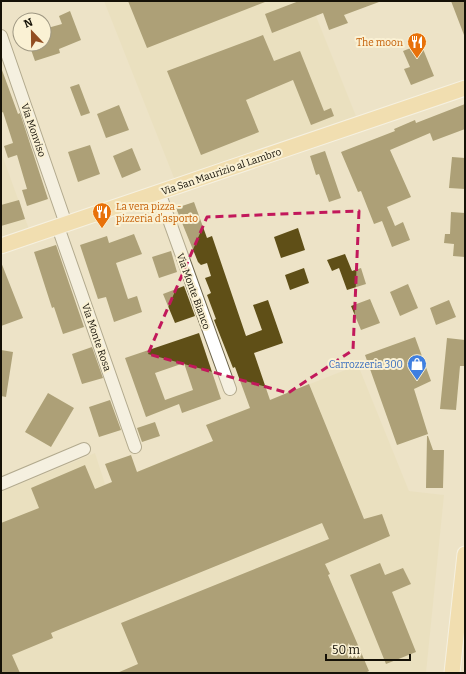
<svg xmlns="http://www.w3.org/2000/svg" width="466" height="674" font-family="Bitter,serif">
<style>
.built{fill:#e7dbb7}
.building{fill:#5f4f17;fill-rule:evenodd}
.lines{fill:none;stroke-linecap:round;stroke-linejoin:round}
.minor-casing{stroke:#6c644a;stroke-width:14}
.major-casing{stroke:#fff;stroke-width:17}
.minor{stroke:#fff;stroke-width:12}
.major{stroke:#f7d795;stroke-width:15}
.marked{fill:none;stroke:#c2185b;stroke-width:3;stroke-dasharray:8 5;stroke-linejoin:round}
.labels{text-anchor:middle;stroke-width:4;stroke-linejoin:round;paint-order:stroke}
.food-label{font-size:10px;fill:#c56008;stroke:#faf1d4;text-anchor:end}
.street-label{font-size:10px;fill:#151107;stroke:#faf1d4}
.shop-label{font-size:10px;fill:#366cbe;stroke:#faf1d4;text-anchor:end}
</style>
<rect width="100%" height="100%" fill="#ede3c7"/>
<path class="built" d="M 104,1 L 310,1 L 356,116 L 176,183 Z
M 1,152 L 30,232 L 1,242 Z
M 358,365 L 409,491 L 444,495 L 426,673 L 1,673 L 1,492 L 95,453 L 105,484 L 109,483 L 213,441 L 206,425 Z"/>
<path class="building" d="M 128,1 L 264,1 L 265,2 L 147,48 Z
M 299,1 L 378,1 L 379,2 L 344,15 L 348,23 L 329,30 L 323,13 L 272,33 L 265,14 Z
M 451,1 L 465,1 L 465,35 L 464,35 Z
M 70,11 L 81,40 L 59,49 L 60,53 L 35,61 L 29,44 L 44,44 L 44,29 L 62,24 L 59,16 Z
M 263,35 L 274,61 L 300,51 L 324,111 L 331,108 L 334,116 L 311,125 L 293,80 L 246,100 L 259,132 L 201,155 L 167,71 Z
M 421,44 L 434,76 L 411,85 L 404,69 L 410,67 L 403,51 Z
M 2,70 L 18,114 L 20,113 L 48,199 L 27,206 L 22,190 L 27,189 L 17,155 L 8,158 L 4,146 L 13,143 L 3,112 L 1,113 Z
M 79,84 L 90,113 L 81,116 L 70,87 Z
M 465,104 L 465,129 L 433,141 L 430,133 L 390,150 L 411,197 L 387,207 L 395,226 L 403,222 L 410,240 L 392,247 L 382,221 L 374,224 L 361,191 L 358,192 L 341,152 L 395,131 L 394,129 L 415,120 L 416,123 Z
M 119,105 L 129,130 L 106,138 L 97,114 Z
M 90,145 L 100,174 L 78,182 L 68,152 Z
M 132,148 L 141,170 L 122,178 L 113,156 Z
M 325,151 L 341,198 L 329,202 L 319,174 L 316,175 L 310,156 Z
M 452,157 L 465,158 L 465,189 L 449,188 Z
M 19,200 L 25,219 L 1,226 L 1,205 Z
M 194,202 L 207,238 L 212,236 L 246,336 L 262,330 L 253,305 L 268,300 L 283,343 L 254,353 L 270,400 L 309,384 L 364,519 L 382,514 L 390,536 L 325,564 L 330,574 L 328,575 L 369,671 L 365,673 L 117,673 L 138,664 L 121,623 L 329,539 L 322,523 L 51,633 L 53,638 L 12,655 L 20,673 L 1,673 L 1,523 L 39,508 L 31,488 L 85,465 L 95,489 L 112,482 L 105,464 L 131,455 L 137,472 L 213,441 L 206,425 L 250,408 L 235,367 L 233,368 L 214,320 L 216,319 L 207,295 L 211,293 L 205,278 L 211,276 L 207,263 L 201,265 L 198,262 L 176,208 Z
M 451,212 L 465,213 L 465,257 L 453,256 L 454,244 L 444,243 L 445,234 L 450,234 Z
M 298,228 L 305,250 L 281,258 L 274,237 Z
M 134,234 L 142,254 L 116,263 L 128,299 L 137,296 L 142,312 L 114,322 L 106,297 L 98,299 L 80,245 L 107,236 L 109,243 Z
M 56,245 L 84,327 L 63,334 L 54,307 L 52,308 L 34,252 Z
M 171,251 L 177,272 L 159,278 L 152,257 Z
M 345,254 L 352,271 L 361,268 L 366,284 L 347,290 L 339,268 L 332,271 L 327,260 Z
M 1,262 L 23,318 L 1,326 Z
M 304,268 L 309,283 L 290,290 L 285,275 Z
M 408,284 L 418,308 L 400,316 L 390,292 Z
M 184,286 L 195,316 L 175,323 L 163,294 Z
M 370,299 L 380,323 L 361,330 L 351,306 Z
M 449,300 L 456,317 L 436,325 L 430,308 Z
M 199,333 L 221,399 L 182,413 L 179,404 L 146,417 L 125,358 ZM 184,363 L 193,390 L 165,400 L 155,373 Z
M 415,337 L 431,381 L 414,389 L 428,434 L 397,445 L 365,355 Z
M 447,338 L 465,340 L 465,366 L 460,366 L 456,410 L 440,409 Z
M 92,347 L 103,378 L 82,384 L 72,354 Z
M 1,350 L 13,352 L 6,397 L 1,396 Z
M 48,393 L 74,408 L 51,447 L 25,432 Z
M 110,400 L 121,430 L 99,437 L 89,407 Z
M 155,422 L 160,436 L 142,442 L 137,428 Z
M 427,436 L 428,436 L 433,450 L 444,450 L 443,488 L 426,488 Z
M 380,563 L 385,575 L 403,568 L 411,584 L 392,592 L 416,652 L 386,664 L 350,575 Z"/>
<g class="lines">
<defs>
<path id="minor" d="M 1,36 L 66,224
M 159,192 L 230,389
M 58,227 L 135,447
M 1,484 L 84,449"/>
<path id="major" d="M 1,246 L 465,88
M 452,673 L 465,554"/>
</defs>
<use href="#minor" class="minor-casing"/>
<use href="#major" class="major-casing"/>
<use href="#minor" class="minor"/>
<use href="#major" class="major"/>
</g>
<path d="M0 0H466V674H0ZM 359,211 L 353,350 L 288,393 L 148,354 L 207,217 Z" fill="#ede3c7" fill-opacity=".55" fill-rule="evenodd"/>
<path class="marked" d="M 359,211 L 353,350 L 288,393 L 148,354 L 207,217 Z"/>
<defs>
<symbol id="restaurant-pin" viewBox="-11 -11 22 30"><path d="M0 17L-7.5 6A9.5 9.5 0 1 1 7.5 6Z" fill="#e8710a" stroke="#faf1d4"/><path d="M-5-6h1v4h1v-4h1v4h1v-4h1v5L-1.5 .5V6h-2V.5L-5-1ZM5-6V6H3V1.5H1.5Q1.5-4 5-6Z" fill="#fff"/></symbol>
<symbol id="shop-pin" viewBox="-11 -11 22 30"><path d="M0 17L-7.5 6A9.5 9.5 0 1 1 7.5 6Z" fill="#3f7fe0" stroke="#faf1d4"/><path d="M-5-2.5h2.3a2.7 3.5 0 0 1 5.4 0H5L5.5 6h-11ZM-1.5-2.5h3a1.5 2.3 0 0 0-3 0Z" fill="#fff"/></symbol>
</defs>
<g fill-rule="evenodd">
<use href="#restaurant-pin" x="406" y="31" width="22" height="30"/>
<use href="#restaurant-pin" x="91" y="201" width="22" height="30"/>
<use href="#shop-pin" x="406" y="353" width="22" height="30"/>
</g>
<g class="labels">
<g class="food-label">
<text x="403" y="46">The moon</text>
<text x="116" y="210" text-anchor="start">La vera pizza -<tspan x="116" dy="12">pizzeria d'asporto</tspan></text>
</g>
<g class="street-label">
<text transform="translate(34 130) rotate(71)" y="4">Via Monviso</text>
<text transform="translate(221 171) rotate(-19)" y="4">Via San Maurizio al Lambro</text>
<text transform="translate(194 291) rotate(70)" y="4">Via Monte Bianco</text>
<text transform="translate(97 337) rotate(71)" y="4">Via Monte Rosa</text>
</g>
<g class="shop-label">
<text x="403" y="368">Carrozzeria 300</text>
</g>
</g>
<rect width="466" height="674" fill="none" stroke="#151107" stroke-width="4"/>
<g transform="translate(32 32) rotate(338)"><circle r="19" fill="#faf1d4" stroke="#9e9782"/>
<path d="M0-3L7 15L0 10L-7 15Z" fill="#924d21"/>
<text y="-6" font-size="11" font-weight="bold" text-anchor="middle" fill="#151107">N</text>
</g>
<path d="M326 654v6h84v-6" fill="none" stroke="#151107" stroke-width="2"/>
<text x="332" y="654" font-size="12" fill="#151107" stroke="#faf1d4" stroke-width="3" paint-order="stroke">50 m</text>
</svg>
